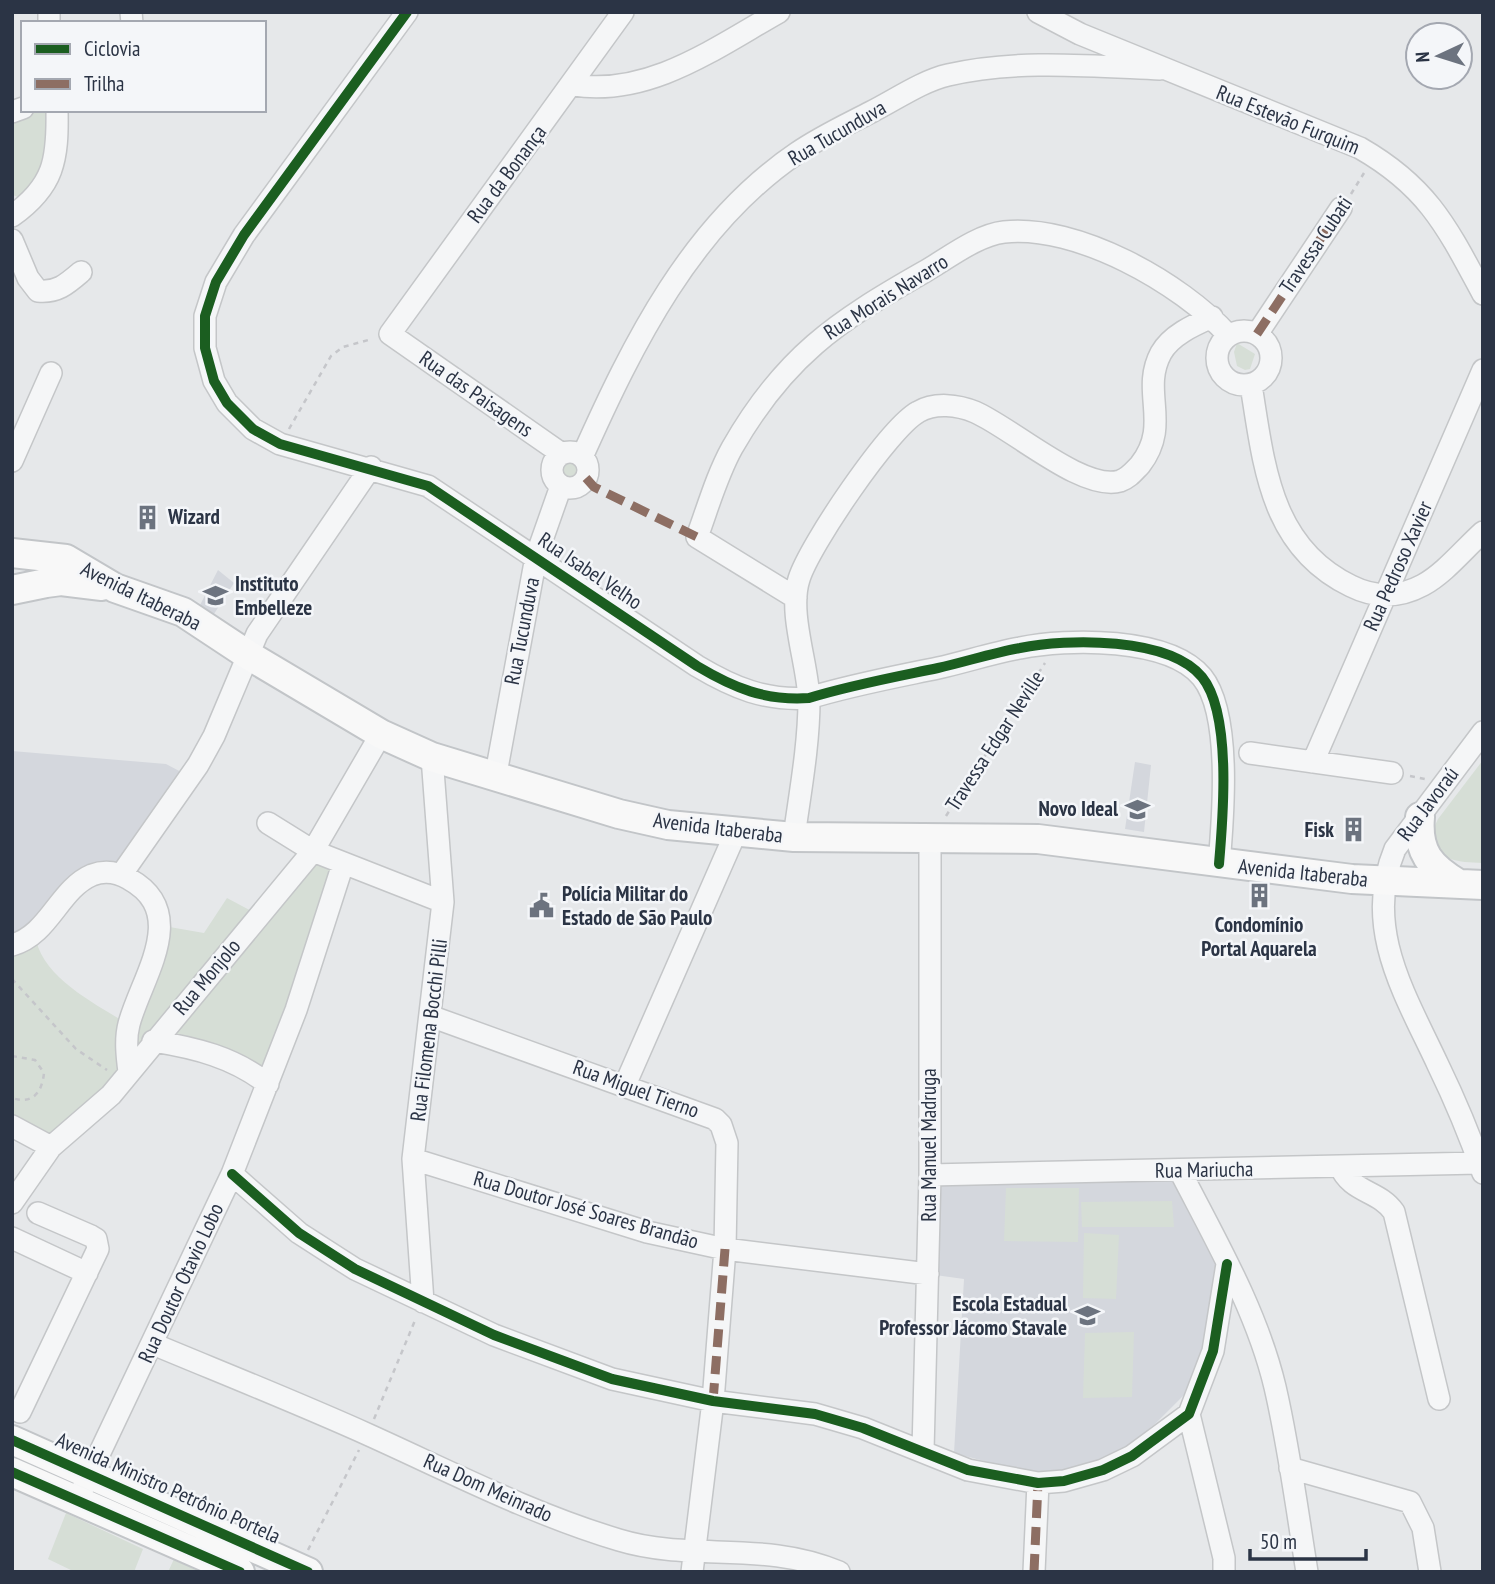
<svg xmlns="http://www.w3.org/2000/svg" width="1495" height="1584" font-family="'PT Sans Narrow',sans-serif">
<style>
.built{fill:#d4d7dd}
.green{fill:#d6ded6}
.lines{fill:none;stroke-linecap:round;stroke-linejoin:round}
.minor-casing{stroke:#c4c6c8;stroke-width:24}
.major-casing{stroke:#c2c5c8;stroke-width:32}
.path{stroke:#c5c6ca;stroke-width:2.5;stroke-dasharray:5 5;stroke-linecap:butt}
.minor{stroke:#f5f6f7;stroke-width:21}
.major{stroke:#f8f8f8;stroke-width:28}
.quiet{stroke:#8d6e63;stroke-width:9;stroke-dasharray:18 9;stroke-linecap:butt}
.cycleway-casing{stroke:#f4f6f9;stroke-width:15}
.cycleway{stroke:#1b5e20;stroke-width:10}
.labels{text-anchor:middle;stroke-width:5;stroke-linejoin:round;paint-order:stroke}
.street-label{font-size:21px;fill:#2b3445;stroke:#f4f6f9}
.poi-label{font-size:21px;font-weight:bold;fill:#2b3445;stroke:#f4f6f9;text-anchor:start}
</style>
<rect width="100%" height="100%" fill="#e6e8ea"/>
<path class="built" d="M 218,570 L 234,583 L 212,617 L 198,609 Z
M 12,751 L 166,764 L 185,774 L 122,862 L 104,863 L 32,923 L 12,935 Z
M 1135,762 L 1151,765 L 1144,832 L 1125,829 Z
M 1171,1169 L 1218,1254 L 1209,1354 L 1190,1389 L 1155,1424 L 1118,1453 L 1060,1473 L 1022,1471 L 954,1453 L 964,1279 L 928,1274 L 925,1181 Z"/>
<path class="green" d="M 38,110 L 45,110 L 49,120 L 42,175 L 22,199 L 13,195 L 12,121 L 24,119 Z
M 1237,343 L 1255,354 L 1250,369 L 1245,370 L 1237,366 L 1234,352 Z
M556 470a11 11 0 1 1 22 0a11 11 0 1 1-22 0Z
M 1483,760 L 1483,863 C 1456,862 1442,862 1430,836 L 1438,819 Z
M 313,851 L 343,864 L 268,1084 L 154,1041 L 51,1147 L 12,1126 L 12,944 L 35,933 C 39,977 95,1003 129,1025 L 158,925 L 204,933 L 227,898 L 259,915 Z
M 1006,1188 L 1079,1188 L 1078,1242 L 1004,1241 Z
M 1172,1201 L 1174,1227 L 1082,1227 L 1081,1202 Z
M 1084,1233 L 1119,1235 L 1116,1299 L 1083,1298 Z
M 1134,1332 L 1132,1397 L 1083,1398 L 1085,1333 Z
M 66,1513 L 143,1549 L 134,1572 L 75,1572 L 48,1559 Z
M 174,1559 L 200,1572 L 168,1572 Z"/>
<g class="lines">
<defs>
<path id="minor" d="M 49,12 L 49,23
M 131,12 L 132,23
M 407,12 L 244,235 L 216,282 L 205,316 L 205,348 L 214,381 L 227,403 L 253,429 L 280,444 L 428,486 L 697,666 C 734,688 765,701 809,698 C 851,685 895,677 938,668 C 965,662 992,653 1020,648 C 1067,638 1169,637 1202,677 C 1232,714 1223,818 1219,864
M 1038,12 L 1080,34 L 1360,148 C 1428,187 1447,227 1483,294
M 573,85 C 649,97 715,48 779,12
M 12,112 L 23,108
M 12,216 C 54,186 58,160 57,110
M 12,240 L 28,278 L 38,291 C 57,293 67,284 81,272
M1217 358a27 27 0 1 1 54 0a27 27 0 1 1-54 0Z
M 1257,334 L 1341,208
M 1251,385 C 1264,465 1270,547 1351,586 C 1375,598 1399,598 1423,585 C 1445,573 1464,549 1483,532
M552 470a18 18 0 1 1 36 0a18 18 0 1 1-36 0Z
M 562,454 L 390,334 L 623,12
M 582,457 C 633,343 691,225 797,153 C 820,137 846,125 871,112 C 895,100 922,81 948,75 C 1016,59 1091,66 1160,69
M 12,461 L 51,373
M 796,598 L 697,537 C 708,507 717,475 732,448 C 784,357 836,322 924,272 C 947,259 977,235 1004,232 C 1077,224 1181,283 1228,335
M 1483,732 L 1395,849 C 1362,928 1406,996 1438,1065 C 1455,1100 1470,1136 1483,1173
M 1250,753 L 1392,773
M 1313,762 L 1483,370
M 495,779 L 536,557 L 561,486
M 268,823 L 313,851 L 443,902
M 794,837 C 800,793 809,745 809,700 C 808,664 788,613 799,579 C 809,546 889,428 918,412 C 935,402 958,405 975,412 C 1012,428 1083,492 1120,481 C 1129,478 1134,471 1140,465 C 1172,424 1140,392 1161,353 C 1171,335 1194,325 1212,317
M 121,875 L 198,765 L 214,736 L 257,634 L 371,467
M 12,945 C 49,935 59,889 92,875 C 105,870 117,872 129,879 C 191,913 141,978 129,1024 C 125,1039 127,1056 129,1072
M 430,1016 L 715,1119 L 721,1125 L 727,1143 L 725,1249 L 713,1401 L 692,1572
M 153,1041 C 196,1048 233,1057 268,1084
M 625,1085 L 736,832
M 12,1126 L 51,1147
M 413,1159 L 647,1232 L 725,1249 L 928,1274
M 1340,1166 C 1351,1193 1379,1190 1394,1212 L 1439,1399
M 1180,1171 C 1215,1239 1257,1311 1275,1387 C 1289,1447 1297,1510 1307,1572
M 232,1174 L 299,1233 L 355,1269 L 494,1335 L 612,1379 L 713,1401 L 815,1414 L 863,1428 L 968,1470 L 1038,1483 L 1064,1481 L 1103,1470 L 1132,1456 L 1189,1414 L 1213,1351 L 1227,1264
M 930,1175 L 1479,1163
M 12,1203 L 51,1147 L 111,1095 L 313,851 L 381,734
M 12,1238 L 87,1273
M 423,1302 L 413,1159 L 443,902 L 432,757
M 153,1344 C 225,1374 298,1403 369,1435 C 451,1472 532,1514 619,1540 C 691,1562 764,1540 839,1572
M 20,1412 L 98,1249 L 96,1239 L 91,1236 L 38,1213
M 1189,1414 L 1224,1558 L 1224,1572
M 923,1451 L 930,1175 L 930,839
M 1290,1468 L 1410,1502 L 1423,1528 L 1430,1572
M 83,1488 L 232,1174 L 296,1010 L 343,864
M 1034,1572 L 1038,1483"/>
<path id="major" d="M 12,553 L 66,559 L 115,588 L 183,612 L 248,655 L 381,734 L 432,757 L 619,814 L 668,825 L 794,837 L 1038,839 L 1352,879 L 1483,885
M 46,583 L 61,581 L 102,586
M 12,590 L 46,583 L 60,571
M 1420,817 C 1417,852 1430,867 1459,884
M 12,1440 L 308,1572
M 12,1472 L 240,1572"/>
</defs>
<use href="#minor" class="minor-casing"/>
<use href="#major" class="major-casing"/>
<path class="path" d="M 1351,194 L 1364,173
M 289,429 L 331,356 L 343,347 L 372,339
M 1410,776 L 1425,779
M 946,816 L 1045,663
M 12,979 L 76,1049 L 107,1070
M 12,1056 L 35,1060 L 44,1073 C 42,1092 33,1105 12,1098
M 374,1419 L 416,1318
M 308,1550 L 359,1450"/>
<use href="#minor" class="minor"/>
<use href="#major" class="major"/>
<path class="quiet" d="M 1257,334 L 1341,208
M 586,478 L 594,487 L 697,537
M 713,1401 L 725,1249
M 1034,1572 L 1038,1483"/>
<defs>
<path id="cycleway" d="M 407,12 L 244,235 L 216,282 L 205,316 L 205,348 L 214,381 L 227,403 L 253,429 L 280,444 L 428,486 L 697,666 C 734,688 765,701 809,698 C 851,685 895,677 938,668 C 965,662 992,653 1020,648 C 1067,638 1169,637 1202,677 C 1232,714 1223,818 1219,864
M 232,1174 L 299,1233 L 355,1269 L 494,1335 L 612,1379 L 713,1401 L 815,1414 L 863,1428 L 968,1470 L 1038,1483 L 1064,1481 L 1103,1470 L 1132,1456 L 1189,1414 L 1213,1351 L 1227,1264
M 12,1440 L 308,1572
M 12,1472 L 240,1572"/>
</defs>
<use href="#cycleway" class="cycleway-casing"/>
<use href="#cycleway" class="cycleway"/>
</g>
<defs>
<symbol id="building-bare" viewBox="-9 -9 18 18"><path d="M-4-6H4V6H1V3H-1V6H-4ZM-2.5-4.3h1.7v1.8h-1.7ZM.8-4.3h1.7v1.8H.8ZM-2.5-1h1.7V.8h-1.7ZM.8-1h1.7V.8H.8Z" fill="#6c737f" stroke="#f4f6f9" stroke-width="2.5" paint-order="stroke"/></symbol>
<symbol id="university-bare" viewBox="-9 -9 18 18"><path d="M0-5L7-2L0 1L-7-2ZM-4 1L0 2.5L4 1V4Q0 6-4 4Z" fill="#6c737f" stroke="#f4f6f9" stroke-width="2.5" paint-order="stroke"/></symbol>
<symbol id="school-bare" viewBox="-9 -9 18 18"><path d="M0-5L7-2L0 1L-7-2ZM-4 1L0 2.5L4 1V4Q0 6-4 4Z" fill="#6c737f" stroke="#f4f6f9" stroke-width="2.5" paint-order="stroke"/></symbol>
<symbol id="civic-bare" viewBox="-9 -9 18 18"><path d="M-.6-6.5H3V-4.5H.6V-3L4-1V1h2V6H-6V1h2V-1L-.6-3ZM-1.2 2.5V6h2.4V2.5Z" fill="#6c737f" stroke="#f4f6f9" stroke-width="2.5" paint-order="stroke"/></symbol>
</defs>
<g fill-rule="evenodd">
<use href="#building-bare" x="130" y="500" width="35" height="35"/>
<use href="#university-bare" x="198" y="578" width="35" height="35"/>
<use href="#school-bare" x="1120" y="792" width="35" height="35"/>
<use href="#building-bare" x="1336" y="812" width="35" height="35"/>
<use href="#building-bare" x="1242" y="878" width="35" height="35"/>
<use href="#civic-bare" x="524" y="888" width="35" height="35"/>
<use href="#school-bare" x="1070" y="1298" width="35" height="35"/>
</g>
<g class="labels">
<g class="street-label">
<text transform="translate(1288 120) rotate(22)" y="7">Rua Estevão Furquim</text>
<text transform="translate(837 133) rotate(-30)" y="7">Rua Tucunduva</text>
<text transform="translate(507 174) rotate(-53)" y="7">Rua da Bonança</text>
<text transform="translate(1316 245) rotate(-56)" y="7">Travessa Cubati</text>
<text transform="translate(886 297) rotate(-32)" y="7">Rua Morais Navarro</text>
<text transform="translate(476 394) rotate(35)" y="7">Rua das Paisagens</text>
<text transform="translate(1398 566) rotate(-66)" y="7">Rua Pedroso Xavier</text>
<text transform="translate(590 571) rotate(34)" y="7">Rua Isabel Velho</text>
<text transform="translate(141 596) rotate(26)" y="7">Avenida Itaberaba</text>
<text transform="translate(522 631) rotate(-79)" y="7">Rua Tucunduva</text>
<text transform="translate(995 741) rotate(-57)" y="7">Travessa Edgar Neville</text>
<text transform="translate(1428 804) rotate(-53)" y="7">Rua Javoraú</text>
<text transform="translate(718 828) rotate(7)" y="7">Avenida Itaberaba</text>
<text transform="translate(1303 873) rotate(6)" y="7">Avenida Itaberaba</text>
<text transform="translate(207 977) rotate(-50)" y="7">Rua Monjolo</text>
<text transform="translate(429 1030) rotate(-83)" y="7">Rua Filomena Bocchi Pilli</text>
<text transform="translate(636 1089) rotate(20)" y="7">Rua Miguel Tierno</text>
<text transform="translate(929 1145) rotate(-90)" y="7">Rua Manuel Madruga</text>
<text transform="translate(1204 1170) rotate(-1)" y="7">Rua Mariucha</text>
<text transform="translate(586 1210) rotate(16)" y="7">Rua Doutor José Soares Brandão</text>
<text transform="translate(181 1283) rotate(-65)" y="7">Rua Doutor Otavio Lobo</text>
<text transform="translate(168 1488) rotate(24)" y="7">Avenida Ministro Petrônio Portela</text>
<text transform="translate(488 1488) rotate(24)" y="7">Rua Dom Meinrado</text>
</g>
<g class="poi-label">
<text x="168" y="524">Wizard</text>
<text x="235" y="591">Instituto<tspan x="235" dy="24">Embelleze</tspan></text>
<text x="1118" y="816" text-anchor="end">Novo Ideal</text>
<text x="1334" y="837" text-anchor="end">Fisk</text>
<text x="562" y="901">Polícia Militar do<tspan x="562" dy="24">Estado de São Paulo</tspan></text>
<text x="1259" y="932" text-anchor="middle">Condomínio<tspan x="1259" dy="24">Portal Aquarela</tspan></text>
<text x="1067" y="1311" text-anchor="end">Escola Estadual<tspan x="1067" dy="24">Professor Jácomo Stavale</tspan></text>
</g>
</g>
<rect width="1495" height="1584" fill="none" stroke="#2b3445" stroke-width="28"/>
<rect x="21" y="21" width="245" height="91" fill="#f4f6f9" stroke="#a4a8b1" stroke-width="2"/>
<rect x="35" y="44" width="35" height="10" fill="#1b5e20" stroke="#a4a8b1" stroke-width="2"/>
<text x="84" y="56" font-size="21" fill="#2b3445">Ciclovia</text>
<rect x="35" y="79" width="35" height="10" fill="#8d6e63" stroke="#a4a8b1" stroke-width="2"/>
<text x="84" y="91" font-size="21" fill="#2b3445">Trilha</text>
<g transform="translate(1439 56) rotate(266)"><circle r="33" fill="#f4f6f9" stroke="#a4a8b1" stroke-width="2"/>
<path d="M0-5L12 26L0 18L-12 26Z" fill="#6c737f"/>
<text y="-10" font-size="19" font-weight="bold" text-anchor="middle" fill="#2b3445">N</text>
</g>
<path d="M1250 1549v10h116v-10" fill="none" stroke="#2b3445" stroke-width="3.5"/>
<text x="1260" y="1549" font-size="21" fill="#2b3445" stroke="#f4f6f9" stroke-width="5" paint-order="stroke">50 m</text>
</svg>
